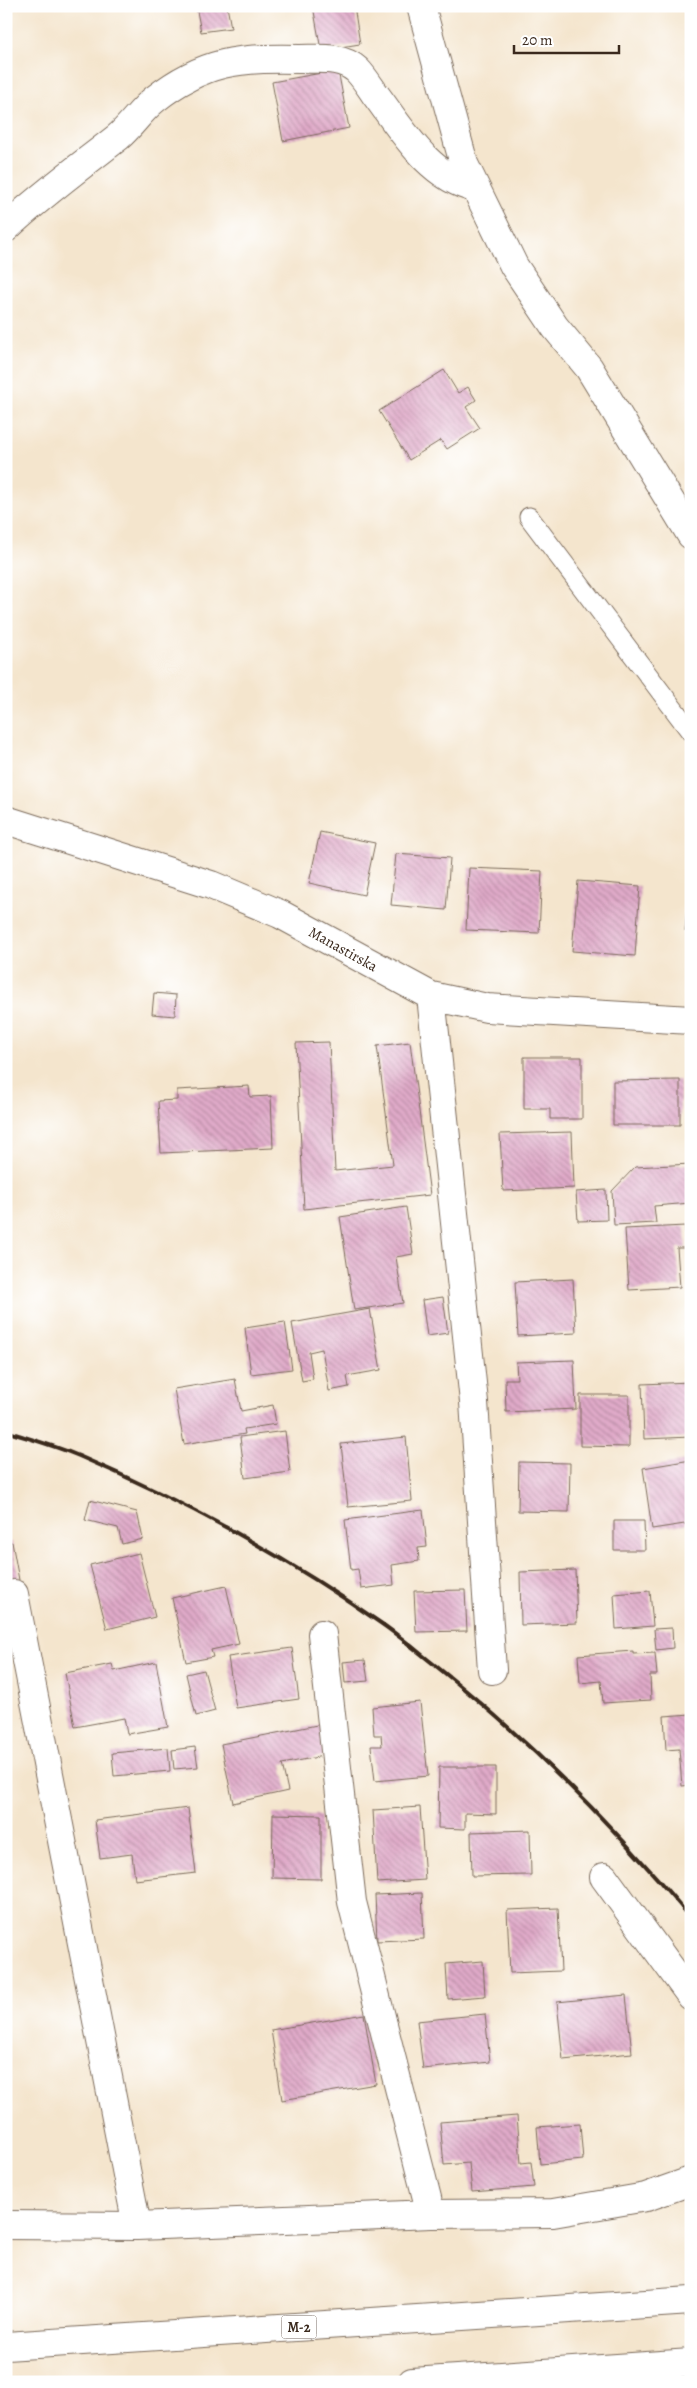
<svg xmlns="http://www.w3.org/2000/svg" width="697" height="2388" font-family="Alegreya,serif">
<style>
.building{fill:url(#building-back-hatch)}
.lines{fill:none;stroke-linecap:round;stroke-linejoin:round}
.lane-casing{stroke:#7c6b5b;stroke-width:21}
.street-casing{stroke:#7c6b5b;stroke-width:30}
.primary-casing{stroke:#7c6b5b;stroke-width:30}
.lane{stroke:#fff;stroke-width:19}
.street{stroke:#fff;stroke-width:28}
.primary{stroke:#fff;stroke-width:28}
.rail{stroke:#3b2a1e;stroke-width:4}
.labels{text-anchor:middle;stroke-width:4;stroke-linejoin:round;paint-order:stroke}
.shield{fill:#fff;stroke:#766a62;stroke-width:1}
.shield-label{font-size:14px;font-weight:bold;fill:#3b2a1e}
.street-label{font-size:15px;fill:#3b2a1e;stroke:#fff}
</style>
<defs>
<pattern id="building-back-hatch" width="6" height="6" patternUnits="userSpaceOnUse" patternTransform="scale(1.25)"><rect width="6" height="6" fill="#e0aac9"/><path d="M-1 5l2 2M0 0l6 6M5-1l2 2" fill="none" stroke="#b78ba3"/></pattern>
</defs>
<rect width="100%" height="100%" fill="#fff"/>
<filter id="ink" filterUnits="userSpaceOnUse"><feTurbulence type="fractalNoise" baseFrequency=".02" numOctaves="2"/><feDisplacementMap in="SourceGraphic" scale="10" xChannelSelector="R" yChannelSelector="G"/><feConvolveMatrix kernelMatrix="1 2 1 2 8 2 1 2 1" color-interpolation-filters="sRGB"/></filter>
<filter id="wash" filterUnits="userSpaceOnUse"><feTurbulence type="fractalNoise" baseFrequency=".0096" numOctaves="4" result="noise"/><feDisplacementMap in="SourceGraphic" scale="20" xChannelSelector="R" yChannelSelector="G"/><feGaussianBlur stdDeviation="1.12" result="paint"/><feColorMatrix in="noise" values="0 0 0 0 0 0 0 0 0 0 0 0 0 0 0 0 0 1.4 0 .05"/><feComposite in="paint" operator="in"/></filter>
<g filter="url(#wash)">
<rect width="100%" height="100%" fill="#f4e5cd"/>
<g id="blocks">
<path class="building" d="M 196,6 L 227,6 L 231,28 L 201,32 Z
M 313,6 L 354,6 L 360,44 L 321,50 Z
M 338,70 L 349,128 L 283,141 L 272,82 Z
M 444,370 L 458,393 L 468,387 L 476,400 L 466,407 L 480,428 L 447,449 L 441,440 L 409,460 L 379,411 Z
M 320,832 L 375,843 L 364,895 L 309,883 Z
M 396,854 L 450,858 L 446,910 L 391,905 Z
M 469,868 L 542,871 L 539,933 L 466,930 Z
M 578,881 L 640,886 L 635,956 L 572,951 Z
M 689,881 L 691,881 L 691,932 L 685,931 Z
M 154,993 L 176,995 L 175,1016 L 152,1014 Z
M 329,1042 L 335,1171 L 393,1165 L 377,1046 L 410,1042 L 430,1195 L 304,1209 L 296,1043 Z
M 524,1057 L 582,1057 L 582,1119 L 550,1119 L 550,1109 L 524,1109 Z
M 680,1080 L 680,1125 L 613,1125 L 613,1081 Z
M 249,1086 L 250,1097 L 271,1096 L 273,1148 L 161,1153 L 158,1101 L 177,1100 L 177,1090 Z
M 572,1132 L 574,1188 L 503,1191 L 500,1134 Z
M 691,1164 L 691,1203 L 654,1206 L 656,1223 L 614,1225 L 612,1191 L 635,1167 Z
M 606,1190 L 607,1220 L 578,1221 L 576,1192 Z
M 406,1207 L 413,1254 L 396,1257 L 403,1303 L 354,1310 L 340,1217 Z
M 685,1226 L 686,1248 L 677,1248 L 680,1287 L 629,1290 L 625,1229 Z
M 573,1279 L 576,1333 L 518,1336 L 515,1282 Z
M 443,1297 L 448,1333 L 427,1336 L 422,1300 Z
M 370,1309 L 381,1370 L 347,1376 L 349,1387 L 329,1391 L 322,1349 L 309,1352 L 313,1379 L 302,1381 L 292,1323 Z
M 285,1322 L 292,1369 L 251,1374 L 245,1328 Z
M 574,1360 L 576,1409 L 506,1412 L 505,1379 L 517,1379 L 516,1362 Z
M 235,1379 L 241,1411 L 273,1405 L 276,1424 L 244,1429 L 245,1434 L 184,1444 L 174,1389 Z
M 691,1382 L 691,1437 L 644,1439 L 642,1384 Z
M 580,1395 L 629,1395 L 629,1447 L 580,1446 Z
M 285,1431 L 290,1472 L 245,1478 L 240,1437 Z
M 406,1437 L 412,1501 L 348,1507 L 341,1444 Z
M 691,1460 L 691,1523 L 652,1529 L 643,1468 Z
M 519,1462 L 570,1463 L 569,1512 L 518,1511 Z
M 90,1500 L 137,1512 L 143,1539 L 122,1544 L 118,1528 L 85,1520 Z
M 423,1510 L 427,1547 L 418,1548 L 419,1561 L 392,1565 L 394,1585 L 361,1589 L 358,1569 L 351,1570 L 345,1520 Z
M 614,1521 L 644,1521 L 645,1550 L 614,1550 Z
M 12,1542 L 19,1580 L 6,1582 L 6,1543 Z
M 139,1553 L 155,1617 L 107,1629 L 90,1565 Z
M 575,1570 L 577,1623 L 521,1625 L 520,1572 Z
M 226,1586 L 239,1644 L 211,1650 L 213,1657 L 186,1662 L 172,1598 Z
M 465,1590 L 467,1631 L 416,1632 L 414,1591 Z
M 650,1591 L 653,1626 L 616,1629 L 614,1594 Z
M 672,1628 L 673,1648 L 656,1650 L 654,1629 Z
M 292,1648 L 299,1699 L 236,1708 L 228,1657 Z
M 633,1651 L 633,1654 L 655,1653 L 657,1675 L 650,1675 L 651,1700 L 603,1703 L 601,1681 L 580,1683 L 578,1655 Z
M 365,1660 L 368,1681 L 345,1683 L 343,1662 Z
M 156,1662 L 168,1727 L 127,1734 L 124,1718 L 75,1727 L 65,1673 L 112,1664 L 114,1671 Z
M 204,1670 L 215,1711 L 196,1716 L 186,1674 Z
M 420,1702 L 428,1776 L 375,1781 L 371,1746 L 382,1746 L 381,1735 L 374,1735 L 372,1707 Z
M 691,1714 L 691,1785 L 682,1786 L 679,1749 L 666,1750 L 664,1716 Z
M 322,1724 L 328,1755 L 282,1764 L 288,1791 L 233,1803 L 221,1744 Z
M 195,1747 L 198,1767 L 174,1769 L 172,1750 Z
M 168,1748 L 170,1771 L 114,1776 L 112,1753 Z
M 439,1767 L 496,1767 L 496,1814 L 465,1813 L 465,1829 L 438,1828 Z
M 420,1807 L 425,1880 L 377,1883 L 373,1810 Z
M 188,1808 L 196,1873 L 135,1880 L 132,1854 L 100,1858 L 95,1820 Z
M 273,1814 L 321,1815 L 321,1879 L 272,1878 Z
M 530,1830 L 531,1875 L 472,1876 L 471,1832 Z
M 422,1893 L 424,1939 L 377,1941 L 375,1895 Z
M 558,1908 L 561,1971 L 510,1973 L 507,1910 Z
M 483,1961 L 485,1996 L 448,1999 L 446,1964 Z
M 626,1995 L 632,2053 L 563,2060 L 557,2002 Z
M 364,2014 L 376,2084 L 282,2100 L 271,2030 Z
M 485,2014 L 490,2062 L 423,2069 L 417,2021 Z
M 517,2116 L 521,2163 L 531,2162 L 534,2187 L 472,2192 L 469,2163 L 444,2165 L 440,2122 Z
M 580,2124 L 583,2160 L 540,2164 L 537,2127 Z"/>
</g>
</g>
<g filter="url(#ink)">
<use href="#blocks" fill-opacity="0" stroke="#7c6b5b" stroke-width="1"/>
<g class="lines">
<defs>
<path id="lane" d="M 529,517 L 691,732"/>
<path id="street" d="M 421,6 L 464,164 L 514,266 L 555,327 L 589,368 L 691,535
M 6,228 C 41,195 80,167 118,137 C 131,126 141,110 155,99 C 203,61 240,57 300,59 C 320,59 342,56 357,70 C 364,77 370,87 375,94 C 402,130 429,177 475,188
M 6,820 L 211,885 L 280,914 L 431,996 L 487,1008 L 691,1020
M 431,996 L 474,1402 L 492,1670
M 14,1594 L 137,2226
M 322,1634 L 352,1902 L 431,2214
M 604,1877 L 691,1996
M 6,2225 L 137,2226 L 431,2214 L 553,2213 L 646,2197 L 691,2181"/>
<path id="primary" d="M 6,2346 L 691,2301
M 412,2382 L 691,2363"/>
</defs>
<use href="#lane" class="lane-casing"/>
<use href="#street" class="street-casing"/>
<use href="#primary" class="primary-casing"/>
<use href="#lane" class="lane"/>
<use href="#street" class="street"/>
<use href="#primary" class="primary"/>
<path class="rail" d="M 6,1431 C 30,1439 56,1446 79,1456 C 184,1501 288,1558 382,1624 C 401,1637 418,1652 436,1666 C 530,1741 614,1826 691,1918"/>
</g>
</g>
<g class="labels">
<rect class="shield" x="281.5" y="2315.5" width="35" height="23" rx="4"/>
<g class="shield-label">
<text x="299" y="2332">M-2</text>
</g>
<g class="street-label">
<text transform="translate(343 949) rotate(29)" y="5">Manastirska</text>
</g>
</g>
<rect width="697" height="2388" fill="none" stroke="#fff" stroke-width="25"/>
<path d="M514 45v8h105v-8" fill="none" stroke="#3b2a1e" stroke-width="2.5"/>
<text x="522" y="45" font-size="15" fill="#3b2a1e" stroke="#ffffff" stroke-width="4" paint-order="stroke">20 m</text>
</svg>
